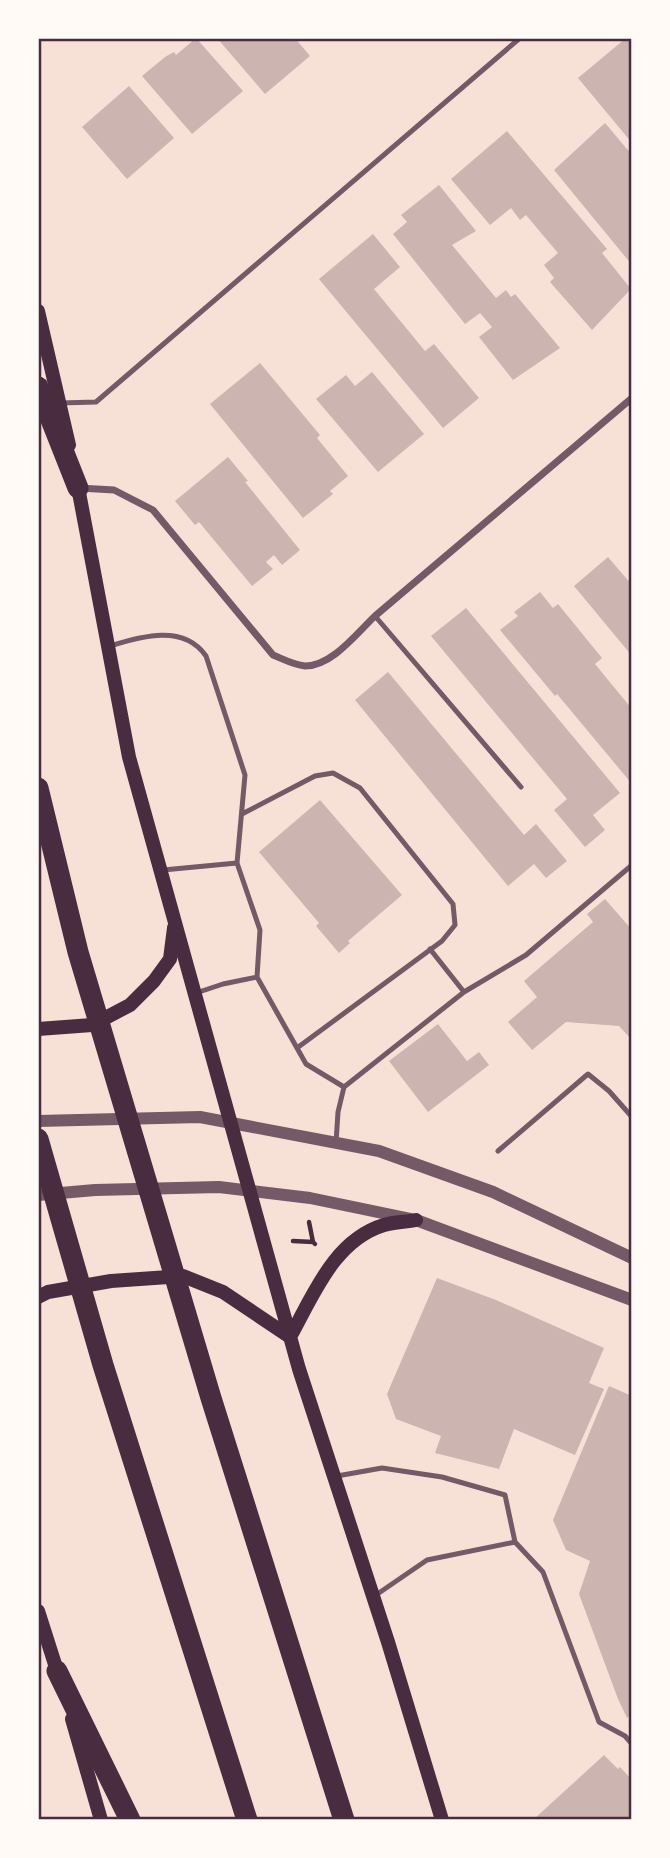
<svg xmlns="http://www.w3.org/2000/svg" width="670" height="1858" font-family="Manrope,sans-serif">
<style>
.building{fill:#ccb4b1}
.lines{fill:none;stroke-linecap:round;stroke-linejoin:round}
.path{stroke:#4a2c40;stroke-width:4.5}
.service{stroke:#755966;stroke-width:5}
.minor{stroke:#755966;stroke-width:7}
.tertiary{stroke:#755966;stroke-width:12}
.secondary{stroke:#4a2c40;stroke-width:14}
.motorway{stroke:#4a2c40;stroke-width:21}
.neatline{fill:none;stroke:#4a2c40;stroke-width:2.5}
</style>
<rect width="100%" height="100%" fill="#f7e1d7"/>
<path class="building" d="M 196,38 L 243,91 L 192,134 L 142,76 L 165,57 L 174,52 L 176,55 Z
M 217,38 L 295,38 L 310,56 L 265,94 Z
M 626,38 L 632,38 L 632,143 L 578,78 Z
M 129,86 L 174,138 L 127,179 L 82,127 Z
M 605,123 L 632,155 L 632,265 L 554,170 Z
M 507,131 L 607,249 L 602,253 L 631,289 L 592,330 L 550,282 L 554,278 L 544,265 L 558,253 L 526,215 L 520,220 L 511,208 L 490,225 L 451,179 Z
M 439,185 L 476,231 L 452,245 L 496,298 L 506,290 L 511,297 L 515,294 L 560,348 L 513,380 L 479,337 L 492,327 L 480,313 L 465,324 L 393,234 L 407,222 L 401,215 Z
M 373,234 L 400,267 L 374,289 L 425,351 L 434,344 L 479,398 L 443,428 L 319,279 Z
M 260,363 L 320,435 L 317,438 L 348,476 L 330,491 L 333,494 L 303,518 L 210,404 Z
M 372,372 L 424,434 L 378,472 L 316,399 L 346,375 L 355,386 Z
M 228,457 L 248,481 L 245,482 L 300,550 L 282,565 L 274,555 L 266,562 L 273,569 L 252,586 L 199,522 L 195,525 L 175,501 Z
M 608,557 L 632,585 L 632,656 L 574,586 Z
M 540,592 L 553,608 L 558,604 L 602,658 L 595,664 L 632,709 L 632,784 L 557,694 L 555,696 L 500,630 L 518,616 L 514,612 Z
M 466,608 L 620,793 L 593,815 L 605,830 L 585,847 L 554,810 L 567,799 L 431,636 Z
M 388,672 L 524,835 L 536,824 L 567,861 L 546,878 L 534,864 L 508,886 L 355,700 Z
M 320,800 L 402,895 L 348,941 L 350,943 L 339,953 L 316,926 L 319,923 L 259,852 Z
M 605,899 L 632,930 L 632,1040 L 619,1026 L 566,1022 L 532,1050 L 508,1022 L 537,997 L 524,981 L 593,922 L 587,914 Z
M 438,1024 L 467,1061 L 479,1052 L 489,1065 L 428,1112 L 389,1061 Z
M 437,1278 L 496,1300 L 604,1348 L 589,1383 L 604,1389 L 575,1455 L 514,1429 L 499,1469 L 435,1453 L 441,1436 L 396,1419 L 387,1394 Z
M 609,1386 L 632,1396 L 632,1714 L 627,1718 L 618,1699 L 579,1594 L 590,1561 L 566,1550 L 553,1520 Z
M 604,1755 L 618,1769 L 620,1767 L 632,1780 L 632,1820 L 533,1820 Z"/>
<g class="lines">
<path class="path" d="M 309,1222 L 313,1242
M 293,1241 L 313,1242 L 315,1244"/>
<path class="service" d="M 60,403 L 96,402 L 520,38
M 375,616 L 521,787
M 110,646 C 142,636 184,624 206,656 L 245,775 L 237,863 L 260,930 L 257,977 L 306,1064 L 344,1087
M 242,814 L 315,776 L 333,773 L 360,788 L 453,904 L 455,925 L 442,941 L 297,1048
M 163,870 L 237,863
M 430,949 L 464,992
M 196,993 L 223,984 L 257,977
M 336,1143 L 338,1112 L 344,1087 L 464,992 L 526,955 L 632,865
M 498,1151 L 588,1074 L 609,1091 L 632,1117
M 337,1476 L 382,1468 L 442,1477 L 505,1495 L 515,1542
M 373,1597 L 427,1560 L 515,1542 L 543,1572 L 599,1722 L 625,1736 L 632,1744"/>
<path class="minor" d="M 79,488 L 114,490 L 153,510 L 273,655 C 283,659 294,665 305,666 C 332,666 356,634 375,616 L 632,398"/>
<path class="tertiary" d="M 38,1121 L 200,1117 L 379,1151 L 493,1192 L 632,1258
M 38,1195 L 95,1190 L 219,1187 L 310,1198 L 416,1220 L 632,1300"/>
<path class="secondary" d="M 38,311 L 69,445
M 77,482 L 129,757 L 299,1369 L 388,1642 L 442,1820
M 38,1029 L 92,1025 L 130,1005 L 154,981 L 170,959 L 174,928
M 38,1297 L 48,1292 L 111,1281 L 183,1276 L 223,1292 L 290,1337
M 290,1337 C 313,1296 334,1240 384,1225 C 394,1222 406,1222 416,1220
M 38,1611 L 60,1680
M 72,1719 L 101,1820"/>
<path class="motorway" d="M 38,387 L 78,488
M 38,788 L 78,952 L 211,1398 L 344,1820
M 38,1139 L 103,1365 L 247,1820
M 57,1671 L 130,1820"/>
</g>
<rect width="670" height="1858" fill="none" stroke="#fffaf5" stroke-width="80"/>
<rect x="40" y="40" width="590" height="1778" class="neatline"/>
</svg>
